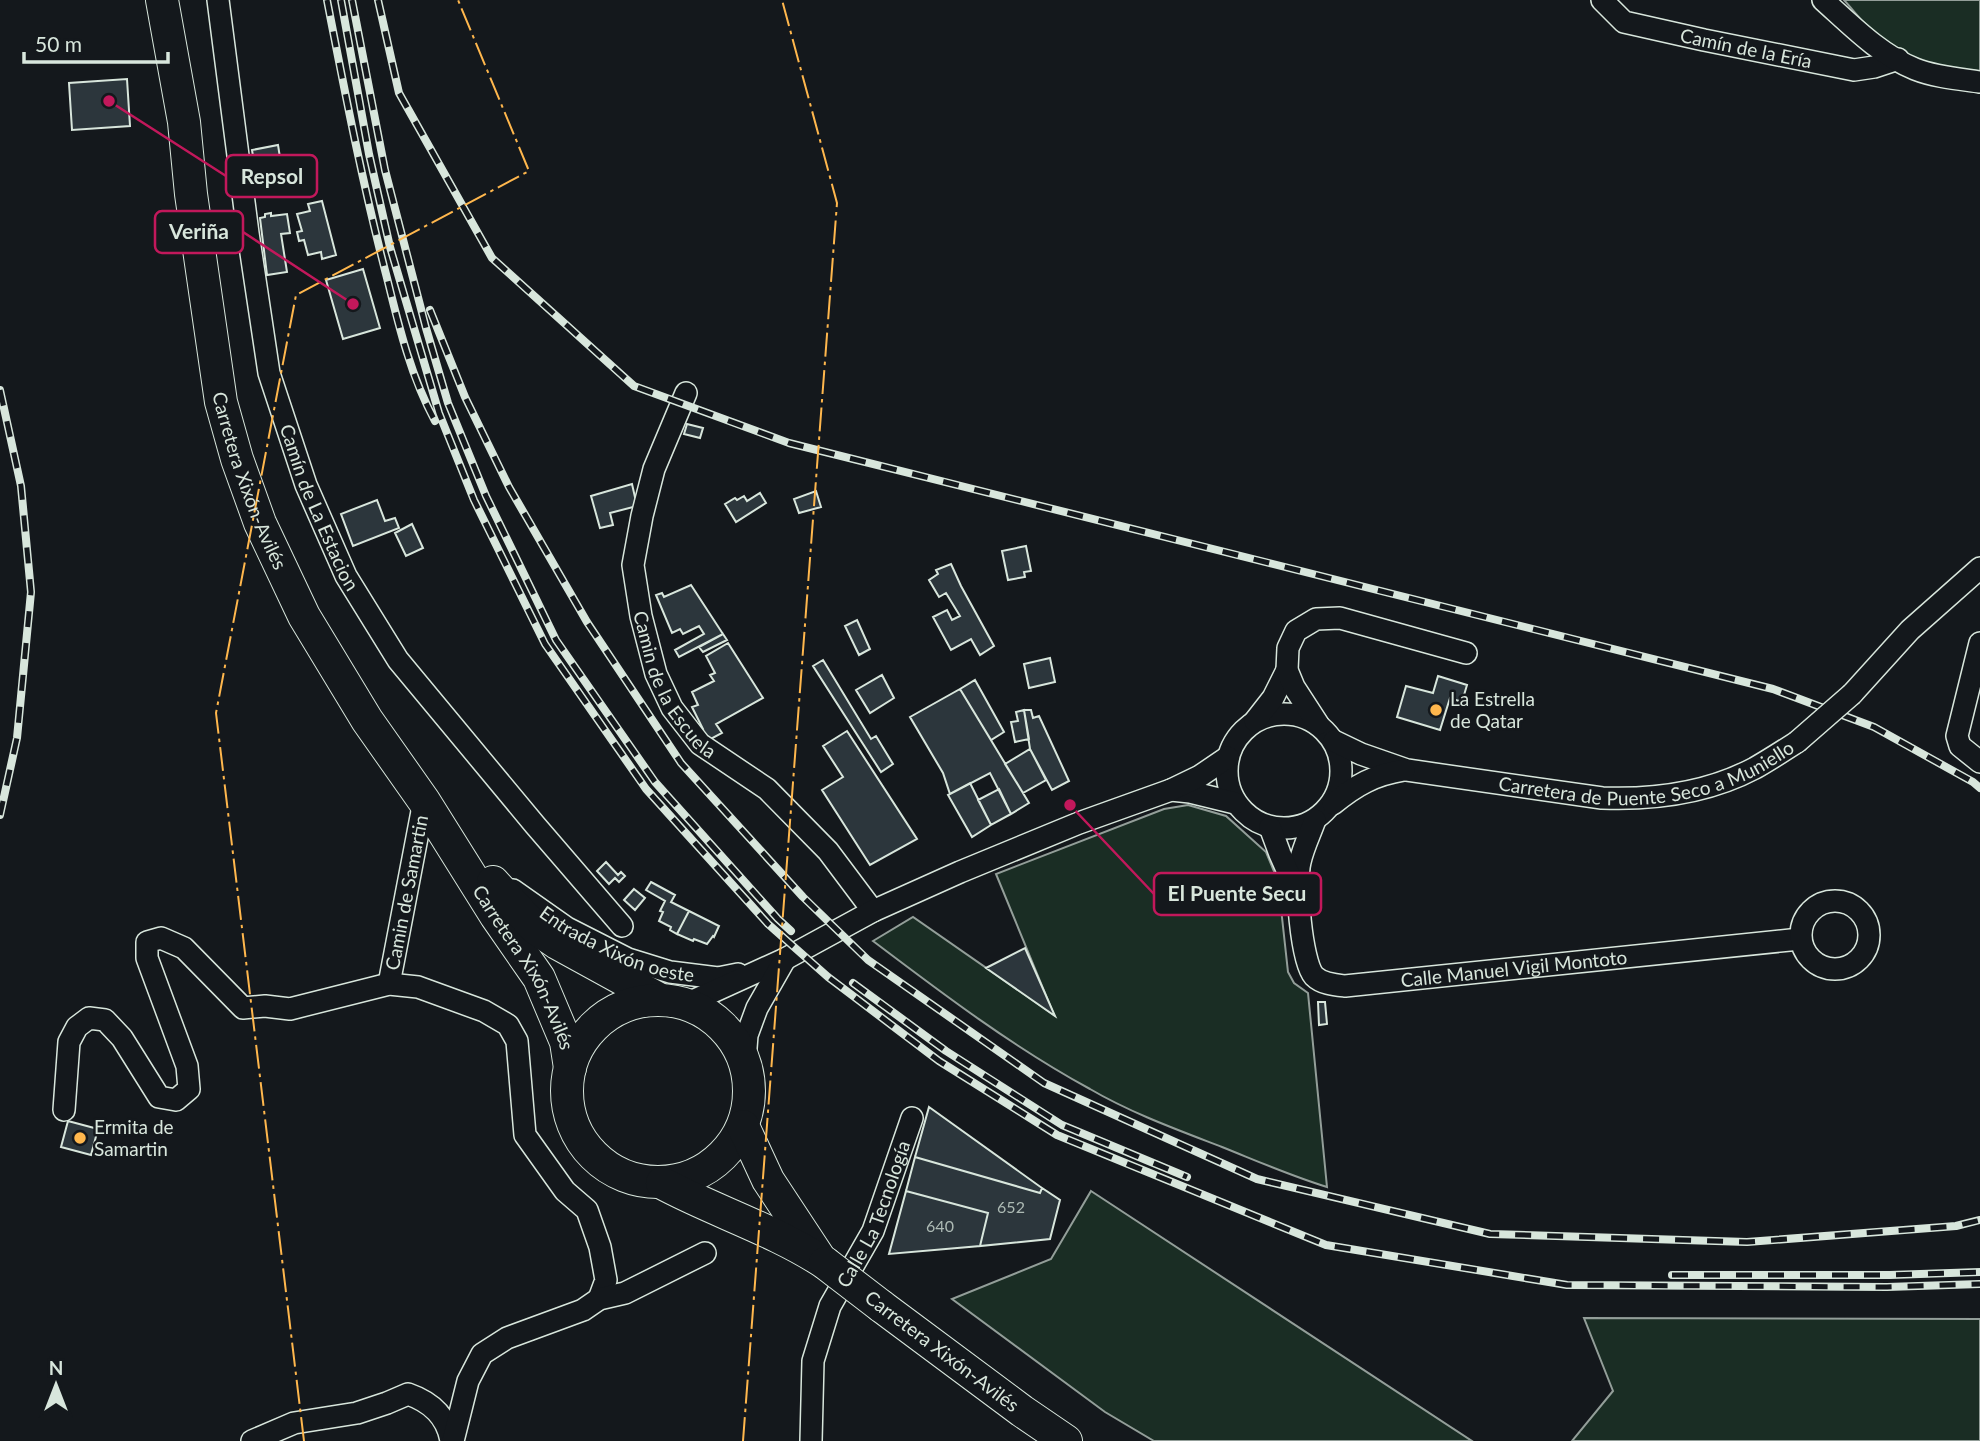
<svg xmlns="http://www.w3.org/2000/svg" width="1980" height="1441" font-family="Lato,sans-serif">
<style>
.green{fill:#1a2d24;stroke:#939e99;stroke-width:2}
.building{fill:#2c363c;stroke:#d8e6dc;stroke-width:2}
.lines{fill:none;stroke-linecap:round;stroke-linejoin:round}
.minor-casing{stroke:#d8e6dc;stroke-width:24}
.highway-casing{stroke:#d8e6dc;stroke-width:34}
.minor{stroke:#14181c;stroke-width:21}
.highway{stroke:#14181c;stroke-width:32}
.rail-casing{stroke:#d8e6dc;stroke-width:8}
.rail{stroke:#14181c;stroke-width:5;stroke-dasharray:16;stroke-linecap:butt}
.minor-bridge-casing{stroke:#d8e6dc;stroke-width:24;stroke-linecap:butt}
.highway-bridge-casing{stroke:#d8e6dc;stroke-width:34;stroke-linecap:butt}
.minor-bridge{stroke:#14181c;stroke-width:21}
.highway-bridge{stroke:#14181c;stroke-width:32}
.power{stroke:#ffb74d;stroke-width:2;stroke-dasharray:24 5 3.5 5;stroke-linecap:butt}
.poi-dot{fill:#ffb74d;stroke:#14181c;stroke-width:2.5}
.labels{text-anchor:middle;stroke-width:5;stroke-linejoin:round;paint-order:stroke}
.number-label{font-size:16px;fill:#adbab4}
.street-label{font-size:19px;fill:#d8e6dc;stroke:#14181c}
.poi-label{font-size:19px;fill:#d8e6dc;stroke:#14181c;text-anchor:start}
.leader{fill:none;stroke:#c2185b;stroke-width:2.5}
.callout-dot{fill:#c2185b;stroke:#14181c;stroke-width:2.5}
.callout{fill:#14181c;stroke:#c2185b;stroke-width:2.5}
.callout-label{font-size:21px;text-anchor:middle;font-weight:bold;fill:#d8e6dc}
</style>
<rect width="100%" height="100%" fill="#14181c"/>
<path class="green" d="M 1844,0 L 1980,0 L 1980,71 C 1940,70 1910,61 1878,36 C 1865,26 1855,12 1844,0 Z
M 1188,805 L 1226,816 L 1266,852 L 1278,881 L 1288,972 L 1294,983 L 1308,993 L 1327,1187 C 1291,1176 1257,1161 1222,1147 C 1178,1130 1131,1113 1090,1089 C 1013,1047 943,994 873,941 L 913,917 L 1054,1015 L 996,874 L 1164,809 Z
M 1091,1191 L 1472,1441 L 1154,1441 L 1105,1412 L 952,1299 L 1051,1259 Z
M 1584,1318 L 1980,1319 L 1980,1441 L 1572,1441 L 1613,1391 Z"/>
<path class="building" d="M 127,79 L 130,126 L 72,130 L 69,83 Z
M 278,145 L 282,170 L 256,174 L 252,150 Z
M 322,201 L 336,255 L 322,259 L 321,252 L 308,255 L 304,240 L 299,241 L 297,232 L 302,231 L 297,214 L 310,211 L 308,204 Z
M 271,213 L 271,216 L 287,214 L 290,233 L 281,234 L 287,272 L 267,275 L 260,218 L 265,217 L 265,214 Z
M 363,269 L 380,328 L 343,339 L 326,280 Z
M 687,424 L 703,428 L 700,438 L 684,434 Z
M 632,484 L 637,506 L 610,513 L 613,525 L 600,528 L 591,496 Z
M 816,491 L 821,507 L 799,513 L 794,499 Z
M 760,493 L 766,503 L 736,522 L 725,504 L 735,498 L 737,500 L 744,496 L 747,501 Z
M 377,500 L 385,521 L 395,518 L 399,528 L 353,546 L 341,514 Z
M 412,524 L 423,548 L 406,556 L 395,533 Z
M 1026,546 L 1031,571 L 1024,572 L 1025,577 L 1008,580 L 1002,551 Z
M 951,564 L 961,586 L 994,646 L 980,655 L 971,639 L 951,650 L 933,617 L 947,610 L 952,620 L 960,616 L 946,593 L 939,597 L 929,580 L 938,574 L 936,570 Z
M 691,585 L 723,634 L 679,657 L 675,650 L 704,634 L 699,626 L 683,634 L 680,629 L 672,633 L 656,595 L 662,593 L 664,597 Z
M 857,620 L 870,649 L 859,655 L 845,626 Z
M 723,634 L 727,640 L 703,652 L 699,647 Z
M 728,643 L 763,698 L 716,724 L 722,733 L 707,741 L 699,731 L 703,729 L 692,707 L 698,705 L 692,692 L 714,681 L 710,675 L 715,673 L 706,656 Z
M 1050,658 L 1055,682 L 1029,688 L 1024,664 Z
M 823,660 L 871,739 L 876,736 L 893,764 L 881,772 L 813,666 Z
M 882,675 L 894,698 L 870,713 L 856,690 Z
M 1438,676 L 1467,685 L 1462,702 L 1450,698 L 1440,730 L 1397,717 L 1406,686 L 1433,693 Z
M 975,680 L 1004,732 L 991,740 L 960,689 Z
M 960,689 L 1029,803 L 1011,814 L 990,773 L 950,794 L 943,773 L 910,717 Z
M 1024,710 L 1029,739 L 1015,742 L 1011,722 L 1018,721 L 1016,712 Z
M 1024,710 L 1031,710 L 1033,718 L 1039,716 L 1069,781 L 1052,790 L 1030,749 Z
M 847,731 L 917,839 L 870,865 L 822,790 L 843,777 L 823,746 Z
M 1030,749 L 1046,780 L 1023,793 L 1005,764 Z
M 970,783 L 991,825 L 972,837 L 948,795 Z
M 999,789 L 1011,814 L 991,825 L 978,800 Z
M 606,862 L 618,875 L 621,872 L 625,876 L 619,882 L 615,878 L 609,884 L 597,871 Z
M 651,882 L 675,895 L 671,902 L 689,911 L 677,934 L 670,930 L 671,927 L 659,921 L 663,912 L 660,911 L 665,901 L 646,890 Z
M 634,889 L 645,898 L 635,910 L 624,900 Z
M 689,911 L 719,926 L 714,937 L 713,936 L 707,944 L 694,939 L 693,941 L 677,934 Z
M 1025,948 L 1055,1016 L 986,968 Z
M 1318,1002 L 1325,1002 L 1327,1024 L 1319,1025 Z
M 929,1107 L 1042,1188 L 1040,1193 L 915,1157 Z
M 68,1121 L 98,1129 L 91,1155 L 61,1147 Z
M 915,1157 L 1040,1193 L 1042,1188 L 1060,1200 L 1050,1239 L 980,1246 L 988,1213 L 906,1191 Z
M 906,1191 L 988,1213 L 980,1246 L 889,1254 Z"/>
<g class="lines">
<defs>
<g id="minor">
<path id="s1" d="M 218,0 L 248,233 L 269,373 L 306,485 L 346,576 L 398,660 L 535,825 L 622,926"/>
<path id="s2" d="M 1602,0 L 1624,22 L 1704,40 L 1854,70 L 1874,67 L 1898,59"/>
<path d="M 1823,0 C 1851,25 1880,55 1915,69 C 1935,77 1959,79 1980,82"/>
<path id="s3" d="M 686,393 L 654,469 L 642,516 L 633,565 L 641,616 L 656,674 L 672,708 L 700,744 L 767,789 L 828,851 L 873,911"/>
<path d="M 1980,643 L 1957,736 L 1960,746 L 1980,762"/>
<path d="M 1852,694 L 1910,630 L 1980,568"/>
<circle cx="1284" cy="771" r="57"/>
<path d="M 1255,721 L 1273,698 L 1287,670"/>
<path d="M 1318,724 L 1294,687 L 1287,670 L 1288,648 L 1296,631 L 1316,619 L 1340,618 L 1466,653"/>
<path id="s4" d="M 1334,741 L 1361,754 L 1407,770 L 1602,798 C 1654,800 1708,793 1755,768 C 1769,760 1783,751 1797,742"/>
<path d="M 1171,790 L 1190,792 L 1235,803"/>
<path d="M 1333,804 C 1356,785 1374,775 1404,770"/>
<path id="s5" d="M 1315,820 C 1310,834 1303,848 1300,862 C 1295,882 1301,961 1314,976 C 1322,984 1335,985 1345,986 L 1800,939"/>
<path d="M 1270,827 L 1280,854 L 1296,890"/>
<path id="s6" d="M 513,890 L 567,928 L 628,959 L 670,972 L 718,978 L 738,974"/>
<circle cx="1835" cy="935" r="34"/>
<path id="s7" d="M 389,984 L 424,801"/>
<path d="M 686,1004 L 785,959 L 873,911 L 960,872 L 1079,823 L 1171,790 L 1200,776 L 1228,757"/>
<path d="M 745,1061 L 747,1035 L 757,1008 L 785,959"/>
<path d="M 64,1110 L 69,1042 L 77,1027 L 89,1018 L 105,1020 L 122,1038 L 159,1097 L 176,1100 L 189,1089 L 187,1066 L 147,958 L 147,942 L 161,938 L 184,948 L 243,1008 L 265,1006 L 290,1009 L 389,984 L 418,987 L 484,1011 L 508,1025 L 517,1041 L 525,1135 L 565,1191 L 587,1210 L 600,1247 L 606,1280 L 599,1299"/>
<path d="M 252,1441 L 294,1423 L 357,1413 L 387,1403 L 408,1394 C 431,1402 447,1416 451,1441"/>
<path d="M 453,1441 L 468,1381 L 482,1354 L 507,1338 L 583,1310 L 599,1299 L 625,1293 L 705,1253"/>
<path id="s8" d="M 811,1441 L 813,1361 L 830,1306 L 873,1231 L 912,1118"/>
</g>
<g id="highway">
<path id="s9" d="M 162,0 L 184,122 L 191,194 L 221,402 L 237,459 L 260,523 L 304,616 L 367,720 L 424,801 L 496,916 L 539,978 L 566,1042 L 570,1068"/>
<path d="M 493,882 L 535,928 L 557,943 L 659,999"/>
<circle cx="658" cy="1091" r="91"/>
<path d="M 743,1126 L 768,1180 L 820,1259"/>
<path d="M 662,1183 C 714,1211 775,1230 825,1263"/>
<path d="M 881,1306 L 1022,1411 L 1066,1441"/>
</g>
</defs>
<use href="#minor" class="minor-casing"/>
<use href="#highway" class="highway-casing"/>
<use href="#minor" class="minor"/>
<use href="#highway" class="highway"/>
<defs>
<path id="rail" d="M 327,0 C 345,93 363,186 387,278 C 399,327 411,377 435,421
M 341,0 L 369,154 L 390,247 L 439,413 L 474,500 L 545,644 L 646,789 L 768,924 L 828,977 L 939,1061 L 1057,1135 L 1326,1245 L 1567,1285 L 1887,1287 L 1980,1284
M 352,0 L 385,170 L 426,328 L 448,403 L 486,496 L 556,640 L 655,782 L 778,919 L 791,931
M 378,0 L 399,93 L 492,258 L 634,386 L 789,443 L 1773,689 L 1874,727 L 1973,782 L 1980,788
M 430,310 L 465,397 L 509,487 L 587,622 L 681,763 L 803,897 L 868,960 L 1044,1083 L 1257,1179 L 1490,1234 L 1747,1242 L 1956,1226 L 1980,1220
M 0,390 L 21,486 L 31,592 L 17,738 L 0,815
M 853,983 L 946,1051 L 1062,1125 L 1187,1177
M 1672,1275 L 1890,1275 L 1980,1272"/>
</defs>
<use href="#rail" class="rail-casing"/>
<use href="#rail" class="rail"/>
<defs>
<path id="minor-bridge" d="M 1797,742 L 1852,694"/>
<path id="highway-bridge" d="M 825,1263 L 881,1306"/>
</defs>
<use href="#minor-bridge" class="minor-bridge-casing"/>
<use href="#highway-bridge" class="highway-bridge-casing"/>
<use href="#minor-bridge" class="minor-bridge"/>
<use href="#highway-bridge" class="highway-bridge"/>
<path class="power" d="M 304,1441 L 216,713 L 296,295 L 529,171 L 458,0
M 743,1441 L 837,203 L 782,0"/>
</g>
<g class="poi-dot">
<circle cx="1436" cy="710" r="7"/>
<circle cx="80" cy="1138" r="7"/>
</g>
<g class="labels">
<g class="number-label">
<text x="1011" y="1213">652</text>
<text x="940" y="1232">640</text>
</g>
<g class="street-label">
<text dy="7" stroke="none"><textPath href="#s2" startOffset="156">Camín de la Ería</textPath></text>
<text dy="7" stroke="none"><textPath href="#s9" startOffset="490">Carretera Xixón-Avilés</textPath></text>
<text dy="7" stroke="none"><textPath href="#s1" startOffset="520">Camín de La Estacion</textPath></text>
<text dy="7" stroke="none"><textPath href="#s3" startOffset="310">Camin de la Escuela</textPath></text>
<text dy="7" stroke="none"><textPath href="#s4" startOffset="324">Carretera de Puente Seco a Muniello</textPath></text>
<text dy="7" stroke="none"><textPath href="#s7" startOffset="93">Camin de Samartin</textPath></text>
<text dy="7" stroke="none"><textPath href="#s6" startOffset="119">Entrada Xixón oeste</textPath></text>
<text dy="7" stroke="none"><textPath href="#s9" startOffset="1052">Carretera Xixón-Avilés</textPath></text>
<text dy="7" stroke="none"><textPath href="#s5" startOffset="364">Calle Manuel Vigil Montoto</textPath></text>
<text dy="7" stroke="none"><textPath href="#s8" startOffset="240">Calle La Tecnología</textPath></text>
<text transform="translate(942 1351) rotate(37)" y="7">Carretera Xixón-Avilés</text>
</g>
<g class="poi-label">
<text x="1450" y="706">La Estrella<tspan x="1450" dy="22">de Qatar</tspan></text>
<text x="94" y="1134">Ermita de<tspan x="94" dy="22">Samartin</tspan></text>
</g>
</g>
<path class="leader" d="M109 101L226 176M353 304L243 232M1070 805L1154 894"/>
<g class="callout-dot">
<circle cx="109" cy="101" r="7"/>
<circle cx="353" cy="304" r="7"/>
<circle cx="1070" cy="805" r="7"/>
</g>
<g class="callout">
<rect x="226" y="155" width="91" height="42" rx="7"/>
<rect x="155" y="211" width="88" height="42" rx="7"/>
<rect x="1154" y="873" width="167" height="42" rx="7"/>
</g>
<g class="callout-label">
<text x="272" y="184">Repsol</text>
<text x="199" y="239">Veriña</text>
<text x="1237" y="901">El Puente Secu</text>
</g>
<g transform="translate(56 1385)" stroke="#14181c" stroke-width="5" paint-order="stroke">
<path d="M0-5L12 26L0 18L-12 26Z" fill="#d8e6dc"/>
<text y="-10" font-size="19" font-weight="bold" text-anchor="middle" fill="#d8e6dc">N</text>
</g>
<path d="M24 52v10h144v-10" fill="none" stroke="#d8e6dc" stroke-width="3.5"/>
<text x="35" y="52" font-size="21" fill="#d8e6dc" stroke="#14181c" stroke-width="5" paint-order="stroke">50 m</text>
</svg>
